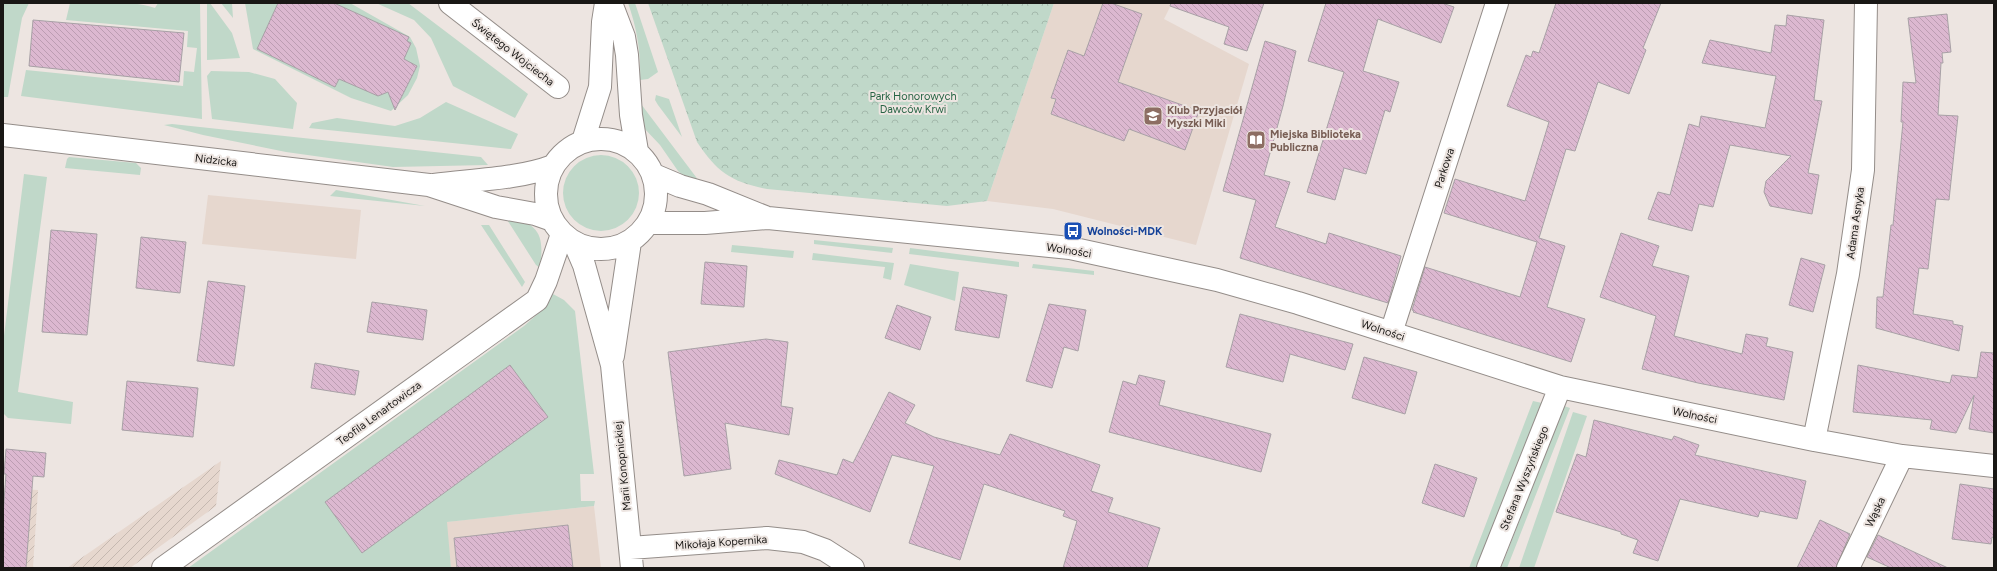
<svg xmlns="http://www.w3.org/2000/svg" width="1997" height="571" font-family="Figtree,sans-serif">
<style>
.built{fill:#e6d7ce}
.industrial{fill:url(#industrial-furrows)}
.grass{fill:#c0d8c9}
.park{fill:url(#park-crowns)}
.building{fill:url(#building-back-hatch);stroke:#a8a1a6}
.lines{fill:none;stroke-linecap:round;stroke-linejoin:round}
.minor-casing{stroke:#948d89;stroke-width:24}
.minor{stroke:#fff;stroke-width:22}
.labels{text-anchor:middle;stroke-width:4;stroke-linejoin:round;paint-order:stroke}
.street-label{font-size:11px;fill:#191715;stroke:#ede5e1}
.park-label{font-size:11px;fill:#286545;stroke:#ede5e1}
.education-label{font-size:11px;font-weight:bold;fill:#785e54;stroke:#ede5e1;text-anchor:start}
.transit-label{font-size:11px;font-weight:bold;fill:#164399;stroke:#ede5e1;text-anchor:start}
</style>
<defs>
<pattern id="industrial-furrows" width="10" height="10" patternUnits="userSpaceOnUse"><rect width="10" height="10" fill="#e6d7ce"/><path d="M-1 1l2-2M0 10L10 0M9 11l2-2" fill="none" stroke="#c5b8b0"/></pattern>
<pattern id="park-crowns" width="20" height="18" patternUnits="userSpaceOnUse"><rect width="20" height="18" fill="#c0d8c9"/><path d="M2 6a3 3 0 1 1 6 0M12 15a3 3 0 1 1 6 0" fill="none" stroke="#a4b9ac"/></pattern>
<pattern id="building-back-hatch" width="6" height="6" patternUnits="userSpaceOnUse"><rect width="6" height="6" fill="#dcb8d0"/><path d="M-1 5l2 2M0 0l6 6M5-1l2 2" fill="none" stroke="#bc9db2"/></pattern>
</defs>
<rect width="100%" height="100%" fill="#ede5e1"/>
<path class="built" d="M 1054,3 L 1172,3 L 1164,19 L 1249,64 L 1196,245 L 1053,209 L 987,201 Z
M 208,195 L 361,210 L 356,259 L 202,244 Z
M 594,506 L 601,568 L 451,568 L 446,522 Z"/>
<path class="industrial" d="M 221,461 L 216,506 L 130,568 L 67,568 Z
M 3,488 L 38,490 L 33,568 L 3,568 Z"/>
<path class="grass" d="M 3,3 L 29,3 L 22,18 L 8,97 L 3,97 Z
M 70,3 C 97,3 133,0 155,8 L 158,3 L 200,3 L 202,119 L 21,96 L 26,70 L 183,86 L 184,71 L 194,72 L 197,48 L 187,47 L 188,31 L 66,20 Z
M 207,3 L 210,3 L 232,33 L 240,58 L 207,60 Z
M 221,3 L 232,3 L 233,18 Z
M 245,3 L 350,3 L 410,37 L 416,48 L 420,66 L 417,78 L 408,95 L 391,111 L 351,98 L 253,49 Z
M 376,3 L 408,3 L 528,94 L 515,118 L 453,86 L 431,38 L 414,20 Z
M 628,3 L 635,3 L 658,72 L 648,79 L 640,80 C 641,53 637,28 628,3 Z
M 211,71 L 249,72 L 275,79 L 297,103 L 293,129 L 212,119 L 207,76 Z
M 656,95 L 669,99 L 682,137 L 658,105 L 655,100 Z
M 638,100 L 702,185 L 690,181 L 678,171 L 660,145 L 643,127 Z
M 446,102 L 518,134 L 511,149 L 309,128 L 312,123 L 337,118 L 395,126 L 420,118 Z
M 172,124 L 481,157 L 488,165 L 393,167 L 286,152 L 203,135 L 164,125 Z
M563 193a38 38 0 1 1 76 0a38 38 0 1 1-76 0Z
M 69,157 L 136,163 L 141,168 L 140,175 L 65,168 L 67,159 Z
M 24,174 L 47,177 L 18,392 L 73,402 L 71,424 L 8,418 L 3,413 L 3,344 Z
M 336,190 L 425,206 L 330,196 Z
M 504,215 C 538,224 545,232 540,268 L 536,265 Z
M 481,225 L 489,225 L 525,282 L 522,287 Z
M 814,240 L 893,248 L 892,253 L 814,244 Z
M 732,245 L 794,251 L 793,258 L 731,252 Z
M 910,248 L 1019,262 L 1019,267 L 909,254 Z
M 813,253 L 894,263 L 891,280 L 883,278 L 885,267 L 812,260 Z
M 910,264 L 959,272 L 955,301 L 904,285 Z
M 1033,264 L 1094,271 L 1094,275 L 1032,268 Z
M 553,294 L 564,300 L 575,311 L 594,474 L 580,474 L 581,501 L 595,501 L 594,506 L 447,522 L 451,568 L 188,568 L 524,326 L 541,311 Z
M 1533,401 L 1542,403 L 1478,568 L 1469,568 Z
M 1564,406 L 1570,408 L 1507,568 L 1501,568 Z
M 1573,412 L 1587,416 L 1534,568 L 1519,568 Z"/>
<path class="park" d="M 648,3 L 1054,3 L 987,201 L 947,206 L 767,189 C 731,182 717,172 697,142 Z"/>
<path class="building" d="M 278,3 L 334,3 L 409,37 L 407,41 L 411,43 L 404,59 L 417,66 L 395,110 L 388,92 L 378,96 L 339,79 L 335,87 L 257,49 Z
M 1103,3 L 1111,3 L 1142,14 L 1118,82 L 1199,111 L 1185,150 L 1129,129 L 1124,141 L 1051,114 L 1056,99 L 1051,98 L 1068,50 L 1084,56 Z
M 1171,3 L 1264,3 L 1247,51 L 1224,44 L 1229,27 L 1170,6 Z
M 1326,3 L 1442,3 L 1454,7 L 1441,43 L 1378,19 L 1363,71 L 1399,82 L 1390,112 L 1385,110 L 1366,174 L 1344,168 L 1335,200 L 1307,192 L 1344,72 L 1308,61 Z
M 1556,3 L 1661,3 L 1643,48 L 1646,50 L 1629,94 L 1598,82 L 1575,151 L 1566,149 L 1539,238 L 1565,246 L 1547,307 L 1585,319 L 1571,362 L 1413,312 L 1414,311 L 1412,310 L 1425,267 L 1520,297 L 1537,242 L 1444,213 L 1455,179 L 1525,201 L 1549,122 L 1507,106 L 1526,55 L 1531,57 L 1533,51 L 1539,53 Z
M 1947,14 L 1951,52 L 1942,53 L 1943,63 L 1941,63 L 1938,115 L 1958,116 L 1949,200 L 1936,199 L 1928,269 L 1919,268 L 1913,314 L 1953,321 L 1953,324 L 1963,326 L 1959,351 L 1876,328 L 1877,297 L 1883,297 L 1891,225 L 1893,225 L 1903,122 L 1901,122 L 1903,82 L 1916,83 L 1908,18 Z
M 1787,15 L 1824,20 L 1814,100 L 1822,101 L 1808,173 L 1819,175 L 1812,214 L 1770,206 L 1764,192 L 1766,181 L 1791,156 L 1730,145 L 1713,207 L 1699,204 L 1692,231 L 1648,219 L 1658,192 L 1670,195 L 1689,124 L 1699,127 L 1701,116 L 1765,128 L 1776,76 L 1702,63 L 1710,40 L 1771,53 L 1775,25 L 1786,26 Z
M 33,20 L 184,33 L 179,82 L 29,66 Z
M 1265,41 L 1296,51 L 1283,106 L 1264,175 L 1290,182 L 1275,227 L 1326,244 L 1329,233 L 1401,256 L 1388,303 L 1240,258 L 1256,200 L 1223,191 Z
M 51,230 L 97,234 L 87,335 L 42,332 Z
M 1621,233 L 1659,246 L 1652,266 L 1689,276 L 1674,336 L 1742,354 L 1746,334 L 1768,338 L 1766,346 L 1793,352 L 1784,400 L 1698,383 L 1642,369 L 1656,316 L 1600,297 Z
M 141,237 L 186,242 L 180,293 L 136,288 Z
M 1801,258 L 1825,265 L 1813,312 L 1789,305 Z
M 705,262 L 747,266 L 744,307 L 701,304 Z
M 208,281 L 245,286 L 234,366 L 197,361 Z
M 963,287 L 1007,295 L 999,338 L 955,330 Z
M 372,302 L 427,310 L 423,340 L 367,332 Z
M 1049,304 L 1086,310 L 1078,351 L 1064,347 L 1052,388 L 1026,381 Z
M 897,305 L 931,317 L 920,350 L 885,338 Z
M 1240,314 L 1353,344 L 1345,370 L 1290,354 L 1283,382 L 1226,367 Z
M 766,339 L 788,342 L 781,406 L 793,408 L 789,435 L 725,423 L 731,469 L 684,476 L 668,352 Z
M 1981,352 L 1994,353 L 1994,433 L 1969,429 L 1974,395 L 1956,433 L 1930,429 L 1932,420 L 1853,412 L 1858,365 L 1950,383 L 1952,375 L 1977,378 Z
M 1364,357 L 1417,372 L 1405,414 L 1352,398 Z
M 315,363 L 359,371 L 355,395 L 311,388 Z
M 510,365 L 548,417 L 362,553 L 325,502 Z
M 1139,375 L 1165,381 L 1159,405 L 1271,434 L 1261,472 L 1109,432 L 1123,381 L 1136,385 Z
M 127,381 L 198,388 L 193,437 L 122,430 Z
M 889,392 L 915,405 L 905,423 L 934,437 L 1000,455 L 1010,434 L 1100,465 L 1091,491 L 1113,498 L 1108,512 L 1160,528 L 1147,568 L 1063,568 L 1077,521 L 1063,516 L 1065,511 L 984,484 L 960,560 L 909,543 L 934,466 L 892,455 L 870,512 L 775,474 L 779,460 L 837,475 L 843,459 L 853,463 Z
M 1594,420 L 1672,440 L 1674,436 L 1699,445 L 1695,455 L 1806,481 L 1797,519 L 1760,511 L 1758,517 L 1680,499 L 1658,561 L 1633,553 L 1638,540 L 1621,534 L 1621,532 L 1556,512 L 1577,454 L 1586,457 Z
M 6,449 L 46,453 L 44,477 L 33,476 L 26,568 L 3,568 L 3,515 L 6,474 L 4,474 Z
M 1435,464 L 1477,478 L 1464,517 L 1422,503 Z
M 1960,484 L 1994,489 L 1994,538 L 1992,537 L 1991,544 L 1952,539 Z
M 1820,520 L 1850,534 L 1836,568 L 1797,568 Z
M 568,525 L 573,568 L 457,568 L 454,538 Z
M 1878,535 L 1948,568 L 1891,568 L 1867,557 Z"/>
<g class="lines">
<defs>
<path id="minor" d="M 450,3 L 558,87
M 611,3 L 624,37 L 627,55 L 631,115 L 637,151
M 3,135 L 429,185 L 496,207 L 535,214 L 552,220
M546 194a55 55 0 1 1 110 0a55 55 0 1 1-110 0Z
M 583,141 L 600,87 L 603,22 L 606,3
M 654,175 L 680,186 L 708,194 L 765,217
M 434,185 C 472,180 519,179 553,166
M 649,223 L 705,223 L 768,218 L 1070,248 L 1217,280 L 1298,303 L 1560,387 L 1814,440 L 1902,456 L 1994,466
M 574,242 L 584,265 L 612,365 L 632,568
M 1391,333 L 1497,3
M 613,356 L 630,242
M 1814,440 L 1848,274 L 1863,170 L 1866,3
M 630,548 L 767,538 L 803,542 L 825,550 L 853,568
M 163,568 L 537,300 L 546,281 L 562,234
M 1488,568 L 1560,387
M 1848,568 L 1902,456"/>
</defs>
<use href="#minor" class="minor-casing"/>
<use href="#minor" class="minor"/>
</g>
<defs>
<symbol id="school-square" viewBox="-11 -11 22 22"><rect x="-9" y="-9" width="18" height="18" rx="4" fill="#8d6e63" stroke="#ede5e1"/><path d="M0-5L7-2L0 1L-7-2ZM-4 1L0 2.5L4 1V4Q0 6-4 4Z" fill="#fff"/></symbol>
<symbol id="library-square" viewBox="-11 -11 22 22"><rect x="-9" y="-9" width="18" height="18" rx="4" fill="#8d6e63" stroke="#ede5e1"/><path d="M-6-4Q-3-5.5-.7-3.5V5Q-3 3-6 4ZM6-4Q3-5.5 .7-3.5V5Q3 3 6 4Z" fill="#fff"/></symbol>
<symbol id="bus-square" viewBox="-11 -11 22 22"><rect x="-9" y="-9" width="18" height="18" rx="4" fill="#1a4fb4" stroke="#ede5e1"/><path d="M-5-6H5V4H4V6H2V4H-2V6H-4V4H-5ZM-3.5-4V0h7V-4ZM-3.5 1.2v1.5H-2V1.2ZM2 1.2v1.5H3.5V1.2Z" fill="#fff"/></symbol>
</defs>
<g fill-rule="evenodd">
<use href="#school-square" x="1142" y="105" width="22" height="22"/>
<use href="#library-square" x="1245" y="129" width="22" height="22"/>
<use href="#bus-square" x="1062" y="220" width="22" height="22"/>
</g>
<g class="labels">
<g class="street-label">
<text transform="translate(513 52) rotate(38)" y="4">Świętego Wojciecha</text>
<text transform="translate(216 160) rotate(7)" y="4">Nidzicka</text>
<text transform="translate(1444 168) rotate(-72)" y="4">Parkowa</text>
<text transform="translate(1855 223) rotate(-82)" y="4">Adama Asnyka</text>
<text transform="translate(1069 250) rotate(9)" y="4">Wolności</text>
<text transform="translate(1383 330) rotate(18)" y="4">Wolności</text>
<text transform="translate(379 413) rotate(-36)" y="4">Teofila Lenartowicza</text>
<text transform="translate(1695 415) rotate(12)" y="4">Wolności</text>
<text transform="translate(622 466) rotate(-96)" y="4">Marii Konopnickiej</text>
<text transform="translate(1524 478) rotate(-68)" y="4">Stefana Wyszyńskiego</text>
<text transform="translate(1875 512) rotate(-64)" y="4">Wąska</text>
<text transform="translate(721 542) rotate(-4)" y="4">Mikołaja Kopernika</text>
</g>
<g class="park-label">
<text x="913" y="100">Park Honorowych<tspan x="913" dy="13">Dawców Krwi</tspan></text>
</g>
<g class="education-label">
<text x="1167" y="114">Klub Przyjaciół<tspan x="1167" dy="13">Myszki Miki</tspan></text>
<text x="1270" y="138">Miejska Biblioteka<tspan x="1270" dy="13">Publiczna</tspan></text>
</g>
<g class="transit-label">
<text x="1087" y="235">Wolności-MDK</text>
</g>
</g>
<rect width="1997" height="571" fill="none" stroke="#191715" stroke-width="8"/>
</svg>
